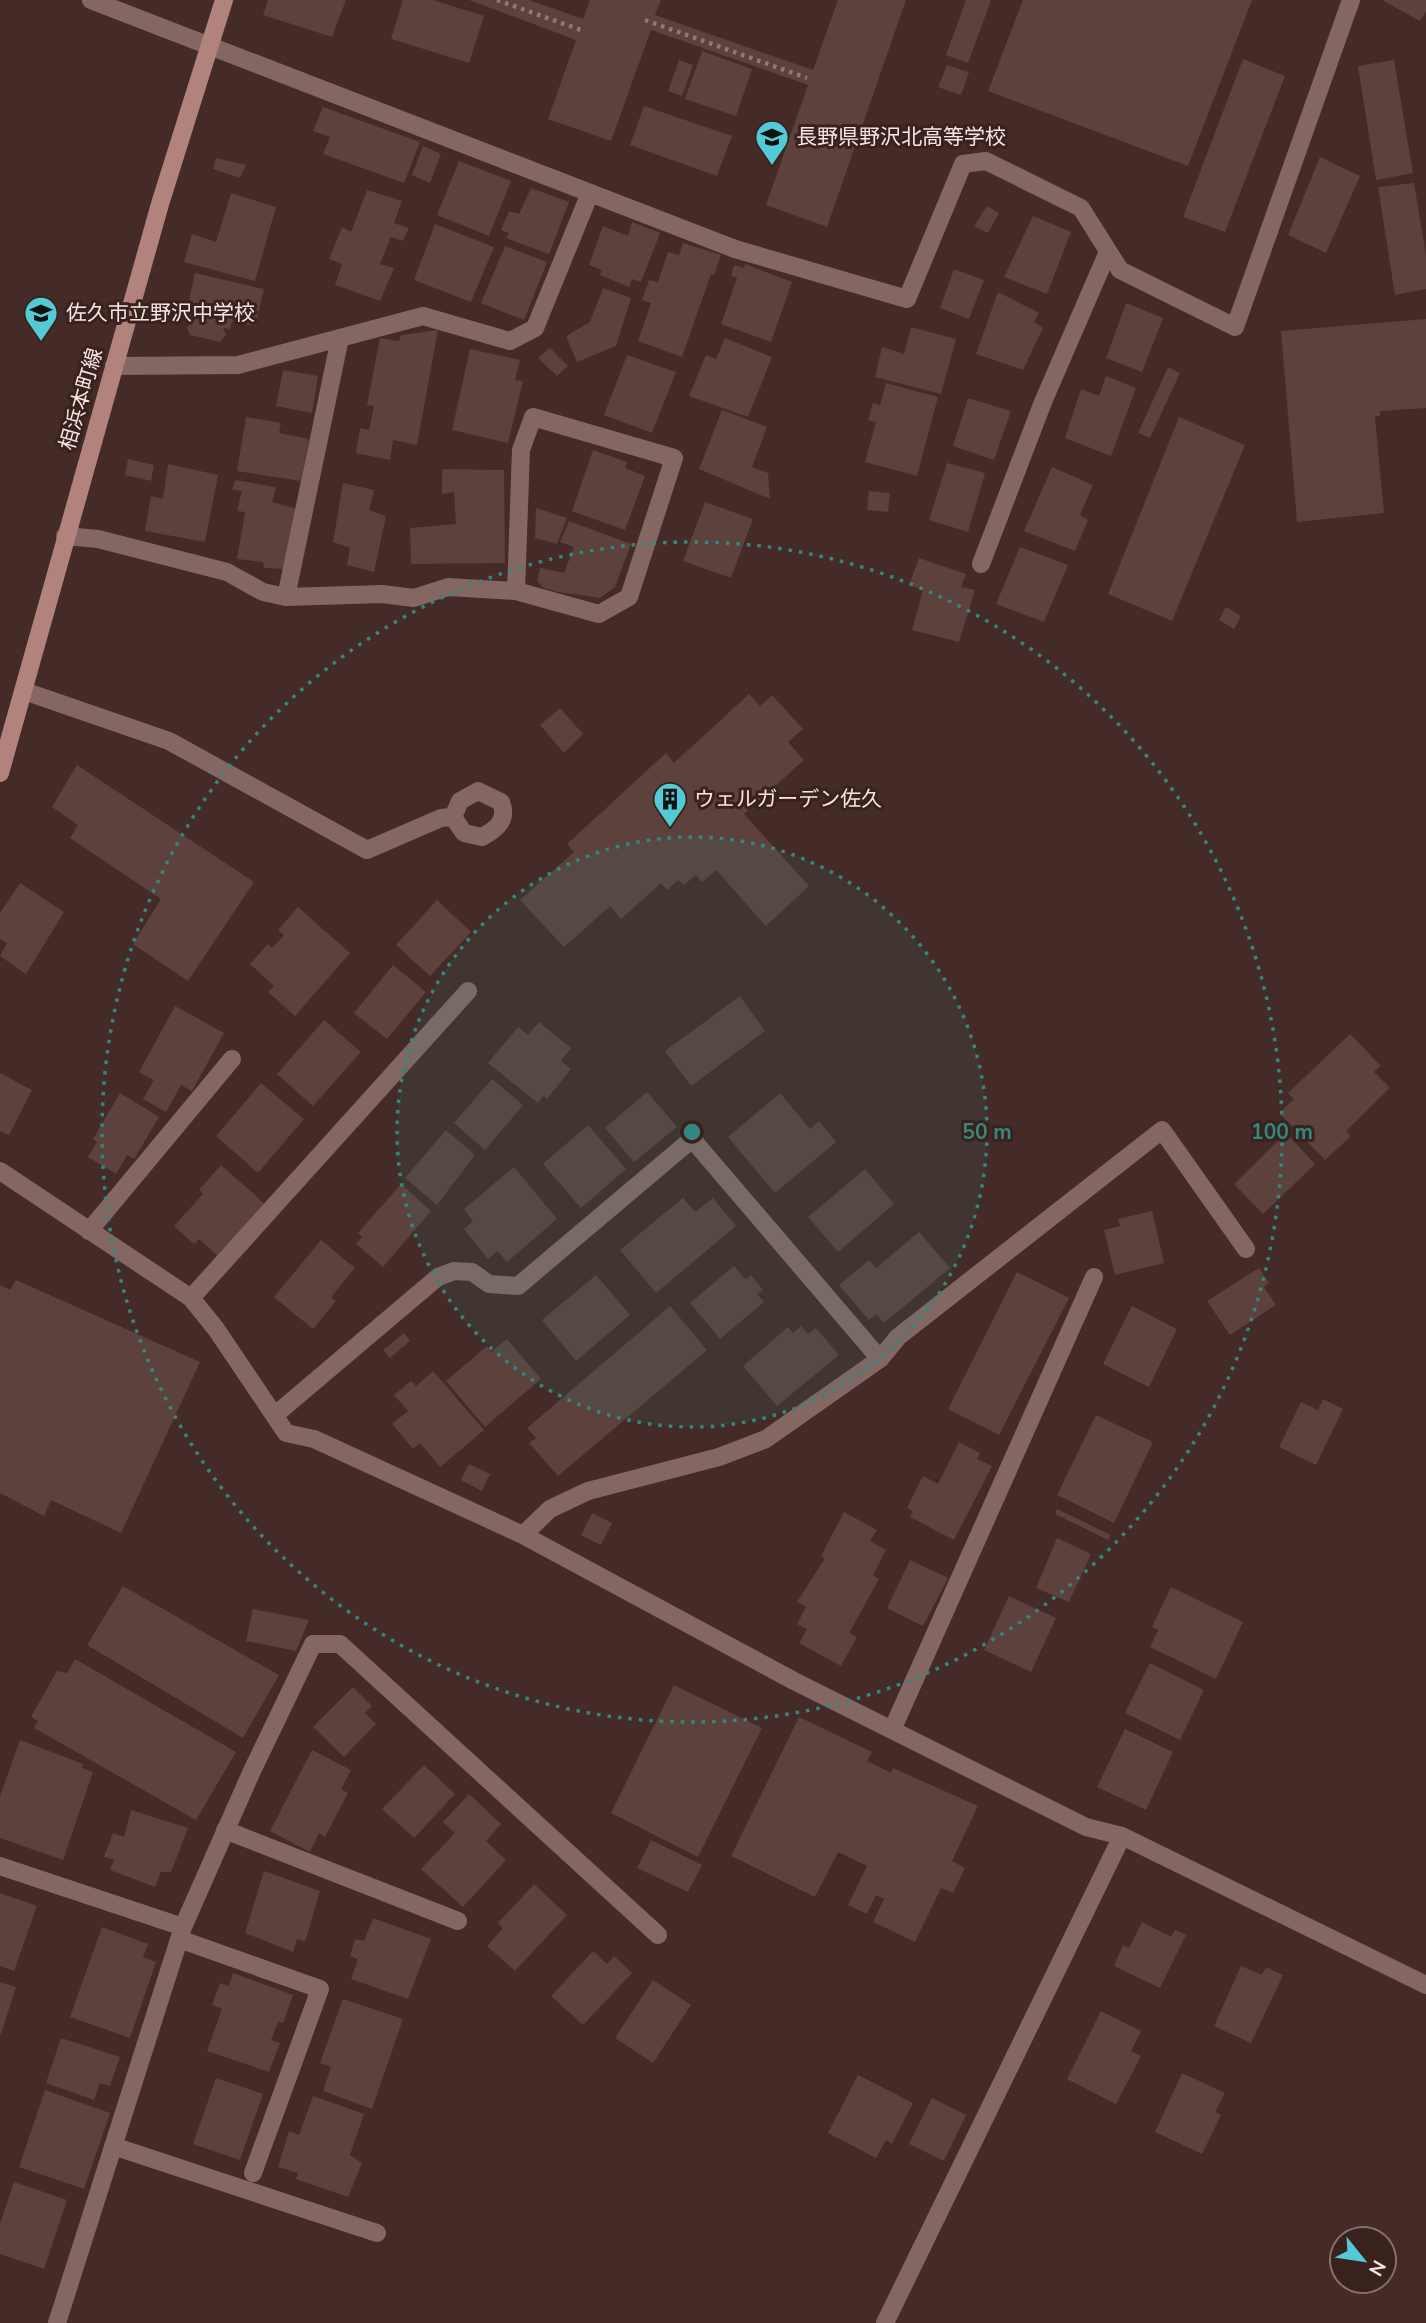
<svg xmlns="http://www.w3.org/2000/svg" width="1426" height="2323" font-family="'Nunito Sans','Noto Sans JP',sans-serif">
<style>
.building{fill:#5c413d}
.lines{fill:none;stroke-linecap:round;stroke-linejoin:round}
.path{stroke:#8e7975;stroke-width:4.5;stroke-dasharray:3.5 5;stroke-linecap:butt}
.lane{stroke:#846762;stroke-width:18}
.street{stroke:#846762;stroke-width:18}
.secondary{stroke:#b2837c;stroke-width:18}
.ring{fill:none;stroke:#32877f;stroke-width:3.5;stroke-dasharray:3.5 7}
.labels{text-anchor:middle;stroke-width:6;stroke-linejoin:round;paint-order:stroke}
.poi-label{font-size:21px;fill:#f6e5e2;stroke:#39211d;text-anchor:start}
.street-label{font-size:21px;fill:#f6e5e2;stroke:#39211d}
.centre{fill:#32877f;stroke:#39211d;stroke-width:3.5}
.ring-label{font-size:21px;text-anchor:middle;font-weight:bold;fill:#32877f;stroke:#39211d;stroke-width:6;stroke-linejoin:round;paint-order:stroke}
</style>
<rect width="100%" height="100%" fill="#442b27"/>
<path class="building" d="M 268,0 L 346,0 L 332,37 L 263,15 Z
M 403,0 L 433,0 L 484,16 L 469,63 L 391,39 Z
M 469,0 L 529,0 L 583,19 L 590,0 L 661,0 L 655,15 L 813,70 L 838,0 L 906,0 L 827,227 L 766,205 L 808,85 L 651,30 L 611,141 L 548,119 L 576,40 Z
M 966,0 L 991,0 L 968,63 L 946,55 Z
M 1023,0 L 1252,0 L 1188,166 L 988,91 Z
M 1382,0 L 1426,0 L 1426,11 L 1420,21 Z
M 702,51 L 752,69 L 736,116 L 685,99 Z
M 1243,59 L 1285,76 L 1225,232 L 1183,217 Z
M 679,60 L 693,65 L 682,96 L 668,91 Z
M 1394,60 L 1413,173 L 1376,180 L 1358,66 Z
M 947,65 L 969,72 L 961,95 L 938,87 Z
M 644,106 L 732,136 L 717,176 L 630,145 Z
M 323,107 L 420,142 L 404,183 L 323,154 L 330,137 L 313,131 Z
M 423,146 L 441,154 L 430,183 L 412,175 Z
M 1320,157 L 1360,176 L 1326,253 L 1288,235 Z
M 216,158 L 246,165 L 240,178 L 213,169 Z
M 459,161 L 511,181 L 489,236 L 437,215 Z
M 1414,183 L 1426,255 L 1426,289 L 1395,295 L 1378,187 Z
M 531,188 L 569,202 L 549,254 L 506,238 L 509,233 L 501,230 L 509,211 L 519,214 Z
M 367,190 L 402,201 L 394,223 L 409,228 L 403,241 L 391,237 L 380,264 L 394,268 L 380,301 L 335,285 L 342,264 L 329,259 L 342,227 L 351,232 Z
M 231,193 L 276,207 L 255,281 L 184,262 L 192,234 L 216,242 Z
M 987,206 L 999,213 L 988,233 L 974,226 Z
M 1033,216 L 1071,232 L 1047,294 L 1004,277 Z
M 632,222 L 660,233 L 641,282 L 632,279 L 629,287 L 600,275 L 602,270 L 589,265 L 603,226 L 628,236 Z
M 435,224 L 494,247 L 471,302 L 414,280 Z
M 683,243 L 721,255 L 714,275 L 711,274 L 682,357 L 638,341 L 651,303 L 642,300 L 649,280 L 658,282 L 668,252 L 679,255 Z
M 505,246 L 547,262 L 524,320 L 481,303 Z
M 745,264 L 792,282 L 771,342 L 721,324 L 737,278 L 731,276 L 734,265 L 744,268 Z
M 954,269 L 984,280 L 969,319 L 940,308 Z
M 195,273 L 264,289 L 255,326 L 232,321 L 230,329 L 223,328 L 226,335 L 220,342 L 190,335 L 187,328 L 192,321 L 185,319 Z
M 603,288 L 631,298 L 616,346 L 577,362 L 566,336 L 590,322 Z
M 998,292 L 1039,313 L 1034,322 L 1043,328 L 1023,370 L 976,354 Z
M 1126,303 L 1163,318 L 1142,372 L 1106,358 Z
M 1426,319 L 1426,408 L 1380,411 L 1380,416 L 1375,416 L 1384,513 L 1297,522 L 1281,331 Z
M 911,327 L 956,339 L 941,394 L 875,377 L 882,347 L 904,354 Z
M 438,330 L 417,445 L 393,440 L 390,460 L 356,453 L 360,428 L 369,430 L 374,406 L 367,405 L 380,338 L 399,341 L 401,335 Z
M 725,338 L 772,357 L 748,417 L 689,396 L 706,355 L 716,359 Z
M 550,348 L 568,366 L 557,376 L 538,358 Z
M 470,349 L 520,360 L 515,380 L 523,381 L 508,443 L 452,430 Z
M 627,355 L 676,372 L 652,433 L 604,415 Z
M 1168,367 L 1180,373 L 1150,438 L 1138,433 Z
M 283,370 L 318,376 L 312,413 L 276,406 Z
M 1106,376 L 1136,388 L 1111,456 L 1065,438 L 1081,389 L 1099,396 Z
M 886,383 L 938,397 L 917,476 L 865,462 L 876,422 L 868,420 L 873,403 L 880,405 Z
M 968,398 L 1011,411 L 994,460 L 953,446 Z
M 722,410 L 767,427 L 752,467 L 768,473 L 770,499 L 699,469 Z
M 246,417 L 281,423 L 279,433 L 309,439 L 301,481 L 237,471 Z
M 1179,417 L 1245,445 L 1172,621 L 1108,594 Z
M 593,450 L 627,462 L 625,468 L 645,476 L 625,530 L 572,511 Z
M 128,459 L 154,465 L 151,481 L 125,475 Z
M 947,463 L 985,473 L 968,532 L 929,520 Z
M 168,464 L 218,475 L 205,542 L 145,531 L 151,496 L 163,499 Z
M 1052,467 L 1093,485 L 1080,515 L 1088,520 L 1075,551 L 1024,531 Z
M 442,469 L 504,470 L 505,563 L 411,564 L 410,528 L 456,524 L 454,492 L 442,494 Z
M 235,480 L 276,487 L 272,502 L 296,509 L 287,569 L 264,568 L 263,562 L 237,559 L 245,512 L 237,511 L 242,491 L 232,490 Z
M 343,483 L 374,490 L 369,510 L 386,516 L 374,572 L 347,565 L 350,548 L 333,542 Z
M 869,491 L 890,493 L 888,512 L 867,510 Z
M 705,502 L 753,519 L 731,578 L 683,561 Z
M 536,508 L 567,518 L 557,544 L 535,538 Z
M 569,521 L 631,544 L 615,587 L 600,598 L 558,592 L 544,588 L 537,581 L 540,568 L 564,573 L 574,547 L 560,542 Z
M 1020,547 L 1068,565 L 1044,622 L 996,604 Z
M 919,558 L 966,574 L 961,587 L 975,590 L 959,642 L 912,630 L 923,590 L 909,585 Z
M 1226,607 L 1241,616 L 1234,629 L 1219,620 Z
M 749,694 L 760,706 L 772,695 L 803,729 L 788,742 L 804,760 L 744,814 L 809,886 L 766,926 L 716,870 L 702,882 L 696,875 L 684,885 L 678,880 L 667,890 L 661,883 L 621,919 L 610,906 L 564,947 L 520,900 L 574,852 L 567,844 L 666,753 L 674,763 Z
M 560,708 L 583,734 L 564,753 L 540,725 Z
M 77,765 L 254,882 L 188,981 L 133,944 L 161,899 L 70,838 L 78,825 L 52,807 Z
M 20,883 L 64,912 L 26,974 L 0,956 L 7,943 L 0,939 L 0,913 Z
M 437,900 L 471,932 L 430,976 L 396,945 Z
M 298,907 L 350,953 L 295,1016 L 268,992 L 274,986 L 250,964 L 268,944 L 272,948 L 284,935 L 278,930 Z
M 393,965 L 426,992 L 387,1039 L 354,1013 Z
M 740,996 L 765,1031 L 691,1086 L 665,1051 Z
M 175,1006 L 224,1033 L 192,1091 L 181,1085 L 166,1112 L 143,1099 L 154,1080 L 139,1072 Z
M 324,1020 L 361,1052 L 313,1106 L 277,1074 Z
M 539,1022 L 571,1048 L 561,1061 L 571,1069 L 547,1099 L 543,1096 L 538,1103 L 488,1063 L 518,1027 L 528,1035 Z
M 1350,1034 L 1381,1066 L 1374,1072 L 1390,1088 L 1346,1131 L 1351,1136 L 1325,1160 L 1279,1113 L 1294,1099 L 1288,1093 Z
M 0,1073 L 32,1090 L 9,1135 L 0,1131 Z
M 492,1079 L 523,1105 L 485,1150 L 454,1123 Z
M 261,1083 L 304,1119 L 258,1173 L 216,1136 Z
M 647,1092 L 677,1127 L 634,1162 L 605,1128 Z
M 120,1093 L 159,1117 L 134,1159 L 127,1155 L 116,1174 L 88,1157 L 97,1142 L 93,1139 Z
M 780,1093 L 810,1129 L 819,1121 L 836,1142 L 775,1193 L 728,1137 Z
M 588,1125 L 626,1169 L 581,1208 L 543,1164 Z
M 446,1130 L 475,1155 L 437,1205 L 405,1178 Z
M 1286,1133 L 1315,1164 L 1263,1214 L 1234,1184 Z
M 221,1165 L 265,1204 L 218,1256 L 199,1239 L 194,1244 L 174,1226 L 203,1194 L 199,1190 Z
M 514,1167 L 557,1219 L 507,1262 L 498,1251 L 488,1259 L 464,1229 L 473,1221 L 464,1209 Z
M 865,1169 L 894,1204 L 838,1252 L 808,1217 Z
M 401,1184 L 431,1211 L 383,1267 L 356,1244 L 362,1237 L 358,1233 Z
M 683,1198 L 695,1212 L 713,1198 L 736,1226 L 656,1293 L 620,1250 Z
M 1152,1211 L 1164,1263 L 1115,1275 L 1104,1230 L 1120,1226 L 1118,1219 Z
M 919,1232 L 950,1268 L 884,1323 L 876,1314 L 869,1320 L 839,1285 L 869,1260 L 876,1268 Z
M 321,1240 L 355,1268 L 331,1297 L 336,1301 L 313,1329 L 274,1297 Z
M 734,1266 L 746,1280 L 751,1275 L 763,1290 L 757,1294 L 764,1302 L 720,1339 L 690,1303 Z
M 1259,1268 L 1269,1283 L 1264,1287 L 1276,1305 L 1230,1335 L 1207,1301 Z
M 1017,1272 L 1069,1298 L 999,1435 L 948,1409 Z
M 596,1275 L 630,1315 L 576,1361 L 542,1320 Z
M 16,1280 L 200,1362 L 121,1533 L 51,1500 L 44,1516 L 0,1493 L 0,1285 L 10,1290 Z
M 670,1306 L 707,1350 L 558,1476 L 529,1443 L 536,1438 L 527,1428 Z
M 1132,1306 L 1177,1329 L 1149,1387 L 1103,1364 Z
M 801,1326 L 808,1334 L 816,1328 L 839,1355 L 777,1406 L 743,1366 L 788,1327 L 793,1333 Z
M 404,1333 L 410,1341 L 390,1358 L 383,1350 Z
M 507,1339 L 541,1379 L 485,1427 L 446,1381 L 487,1346 L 491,1352 Z
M 433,1371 L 484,1430 L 440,1467 L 420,1443 L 413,1449 L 392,1424 L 408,1411 L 394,1395 L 411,1381 L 416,1386 Z
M 1323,1399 L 1343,1409 L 1316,1465 L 1279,1447 L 1301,1402 L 1318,1410 Z
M 1096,1415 L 1153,1442 L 1114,1523 L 1057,1495 Z
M 959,1442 L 980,1453 L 977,1459 L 992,1466 L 954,1540 L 910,1517 L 913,1511 L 907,1508 L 923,1476 L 938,1484 Z
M 469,1464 L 490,1474 L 482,1491 L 461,1480 Z
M 1057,1509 L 1111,1535 L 1108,1540 L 1055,1514 Z
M 844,1512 L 877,1530 L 870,1541 L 886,1550 L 873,1575 L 879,1579 L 849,1633 L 857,1637 L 841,1666 L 799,1643 L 807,1629 L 797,1624 L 806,1607 L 797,1602 L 825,1558 L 821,1556 Z
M 592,1513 L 612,1523 L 601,1545 L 581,1535 Z
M 1057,1538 L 1091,1554 L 1069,1602 L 1036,1588 Z
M 910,1560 L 948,1578 L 923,1626 L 887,1608 Z
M 123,1586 L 279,1675 L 243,1738 L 87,1645 Z
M 1171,1587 L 1243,1622 L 1216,1679 L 1150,1647 L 1158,1630 L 1152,1627 Z
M 1009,1596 L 1056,1618 L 1031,1672 L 984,1650 Z
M 253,1609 L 309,1620 L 296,1651 L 246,1641 Z
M 75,1659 L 236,1752 L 196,1820 L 34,1728 L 38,1721 L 31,1717 L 57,1671 L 67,1673 Z
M 1150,1663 L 1204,1690 L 1180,1740 L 1125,1713 Z
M 674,1685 L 762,1728 L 698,1857 L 611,1813 Z
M 353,1687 L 372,1706 L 365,1713 L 376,1724 L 344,1757 L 313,1727 Z
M 799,1717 L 872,1752 L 867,1761 L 891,1773 L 893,1768 L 978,1806 L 952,1861 L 965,1868 L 953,1893 L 941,1888 L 915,1942 L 873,1922 L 884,1899 L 876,1895 L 867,1914 L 848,1905 L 867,1866 L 838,1852 L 815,1897 L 731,1856 Z
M 1125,1729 L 1173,1752 L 1146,1810 L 1097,1787 Z
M 20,1740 L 83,1764 L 82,1768 L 93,1772 L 63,1860 L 0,1838 L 0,1796 Z
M 312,1750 L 351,1770 L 341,1789 L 348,1793 L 325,1837 L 319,1833 L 310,1852 L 270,1831 Z
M 424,1765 L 455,1794 L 414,1838 L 382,1809 Z
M 469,1794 L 501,1824 L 486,1841 L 506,1860 L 463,1907 L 421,1869 L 455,1833 L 443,1822 Z
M 131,1810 L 188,1828 L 171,1872 L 161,1872 L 155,1887 L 110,1870 L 114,1860 L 104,1857 L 113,1833 L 124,1837 Z
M 651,1840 L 702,1865 L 688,1892 L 637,1868 Z
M 264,1871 L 320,1891 L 305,1942 L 297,1939 L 293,1952 L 245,1933 Z
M 534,1884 L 567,1915 L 515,1971 L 487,1946 L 503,1928 L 498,1923 Z
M 0,1893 L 37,1906 L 14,1971 L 0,1966 Z
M 373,1918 L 431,1939 L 408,1999 L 351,1979 L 358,1959 L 350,1956 L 355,1939 L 364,1941 Z
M 1142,1922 L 1171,1937 L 1175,1930 L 1186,1935 L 1160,1988 L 1114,1966 L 1123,1945 L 1129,1948 Z
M 102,1927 L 148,1944 L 143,1957 L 156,1962 L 130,2038 L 70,2017 Z
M 593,1951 L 607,1964 L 614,1956 L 632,1973 L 583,2025 L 551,1996 Z
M 1241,1966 L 1262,1975 L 1266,1967 L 1283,1975 L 1251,2043 L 1214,2026 Z
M 233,1973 L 293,1995 L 283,2023 L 278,2022 L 271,2040 L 280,2043 L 269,2072 L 207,2051 L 222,2009 L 212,2005 L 220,1983 L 229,1986 Z
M 653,1980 L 691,2005 L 653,2063 L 615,2038 Z
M 0,1982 L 16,1987 L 1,2034 L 0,2034 Z
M 343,1999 L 403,2019 L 372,2109 L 323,2091 L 331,2067 L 320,2063 Z
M 1101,2011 L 1141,2031 L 1131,2051 L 1141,2056 L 1116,2104 L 1067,2079 Z
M 61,2038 L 120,2057 L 110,2086 L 100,2083 L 94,2100 L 46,2083 Z
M 1182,2073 L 1225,2093 L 1215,2112 L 1221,2115 L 1202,2154 L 1155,2132 Z
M 858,2075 L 913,2103 L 892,2144 L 886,2140 L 876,2158 L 828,2133 Z
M 216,2078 L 263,2094 L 240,2160 L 193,2144 Z
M 45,2090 L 110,2113 L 84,2189 L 19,2167 Z
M 313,2096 L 364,2114 L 350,2155 L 362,2163 L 348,2197 L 296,2179 L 298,2173 L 278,2167 L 289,2131 L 299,2135 Z
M 932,2098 L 966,2115 L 944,2161 L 909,2144 Z
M 14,2182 L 67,2200 L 44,2269 L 0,2254 L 0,2224 Z"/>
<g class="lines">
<path class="path" d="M 497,0 L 581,30
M 645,20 L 807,78"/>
<path class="lane" d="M 24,691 L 169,741 L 367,850 L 441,818 L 453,817 L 460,801 L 478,791 L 501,802 C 508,820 497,829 482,837 L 464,833 L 453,817
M 113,2146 L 377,2233"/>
<path class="street" d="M 91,0 L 735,249 L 907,299 L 963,164 L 986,161 L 1081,208 L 1120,270 L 1235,327 L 1351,0
M 114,366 L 238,365 L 423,316 L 510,341 L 535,328 L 590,193
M 65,536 L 98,539 L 227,572 L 263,592 L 286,597 L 382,594 L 414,598 L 448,587 L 516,591 L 599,614 L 629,597 L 674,458 L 533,417 L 521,450 L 516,591
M 981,564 L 1043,402 L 1107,254
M 286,597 L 340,338
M 0,1171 L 191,1298 L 216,1329 L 286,1433 L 314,1439 L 523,1535 L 794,1681 L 1086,1827 L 1122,1836 L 1426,1985
M 89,1231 L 232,1059
M 191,1298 L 468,991
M 880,1359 L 898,1337 L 1162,1130 L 1246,1249
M 275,1415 L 438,1277 L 454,1271 L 472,1272 L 489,1284 L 518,1286 L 692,1139 L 880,1359 L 766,1439 L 719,1457 L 588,1491 L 550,1509 L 523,1535
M 893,1728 L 1094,1277
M 225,1830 L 458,1921
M 0,1866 L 183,1927 L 251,1773 L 313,1644 L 340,1644 L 658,1935
M 179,1939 L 320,1989 L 253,2173
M 57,2323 L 183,1927
M 885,2323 L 1122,1836"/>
<path class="secondary" d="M 0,773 L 160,204 L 224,0"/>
</g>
<circle cx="692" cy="1132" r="295" fill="#32877f" fill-opacity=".12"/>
<g class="ring">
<circle cx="692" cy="1132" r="295"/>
<circle cx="692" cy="1132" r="590"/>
</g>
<defs>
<symbol id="school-pin" viewBox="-11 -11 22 30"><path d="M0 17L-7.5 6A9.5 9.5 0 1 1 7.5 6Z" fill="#52cbd7" stroke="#39211d"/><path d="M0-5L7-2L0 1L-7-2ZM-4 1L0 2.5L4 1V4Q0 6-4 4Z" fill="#111"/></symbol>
<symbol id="building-pin" viewBox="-11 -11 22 30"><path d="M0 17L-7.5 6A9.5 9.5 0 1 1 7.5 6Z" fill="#52cbd7" stroke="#39211d"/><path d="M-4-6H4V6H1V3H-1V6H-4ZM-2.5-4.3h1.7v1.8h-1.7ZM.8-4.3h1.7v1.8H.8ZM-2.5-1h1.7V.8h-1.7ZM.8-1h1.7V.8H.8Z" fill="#111"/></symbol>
</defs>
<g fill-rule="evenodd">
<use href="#school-pin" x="753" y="118" width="38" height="52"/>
<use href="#school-pin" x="22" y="294" width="38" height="52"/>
<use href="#building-pin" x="651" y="780" width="38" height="52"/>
</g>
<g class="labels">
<g class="poi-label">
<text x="796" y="144">長野県野沢北高等学校</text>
<text x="66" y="320">佐久市立野沢中学校</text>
<text x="694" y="806">ウェルガーデン佐久</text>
</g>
<g class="street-label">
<text transform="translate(81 399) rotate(-74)" y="7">相浜本町線</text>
</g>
</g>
<circle cx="692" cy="1132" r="10" class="centre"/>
<g class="ring-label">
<text x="987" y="1139">50 m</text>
<text x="1282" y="1139">100 m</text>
</g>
<g transform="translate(1363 2260) rotate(120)"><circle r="33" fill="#39211d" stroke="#856f6c" stroke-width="2"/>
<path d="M0-5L12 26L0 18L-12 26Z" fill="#52cbd7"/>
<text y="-10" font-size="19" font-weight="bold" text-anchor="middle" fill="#f6e5e2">N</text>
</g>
</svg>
